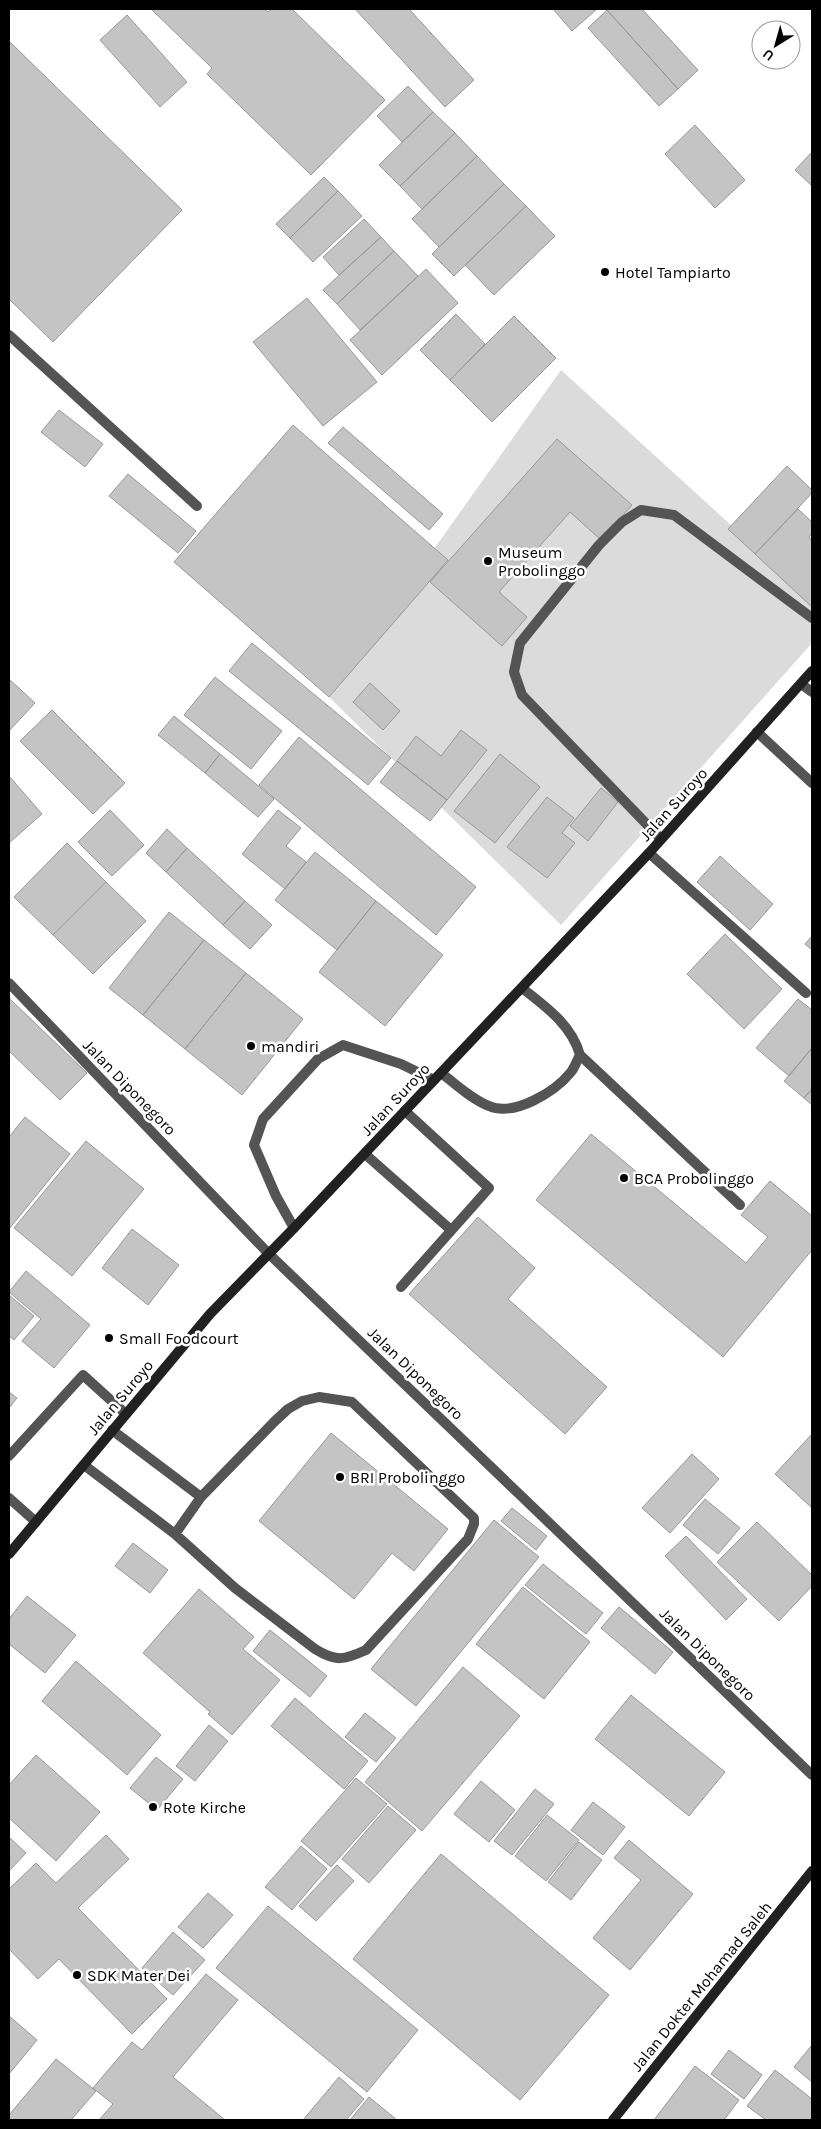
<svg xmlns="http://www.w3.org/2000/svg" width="821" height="2129" font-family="Karla,sans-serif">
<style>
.green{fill:#dbdbdb}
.building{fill:#c4c4c4;stroke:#989898}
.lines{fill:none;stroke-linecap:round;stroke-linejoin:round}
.service{stroke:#545454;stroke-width:10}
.minor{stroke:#545454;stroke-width:10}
.tertiary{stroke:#545454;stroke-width:10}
.secondary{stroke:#212121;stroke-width:10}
.poi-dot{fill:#000;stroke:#fff;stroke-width:2}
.labels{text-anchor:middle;stroke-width:5;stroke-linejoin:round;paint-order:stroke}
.poi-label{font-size:16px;fill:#000;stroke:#fff;text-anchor:start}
.street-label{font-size:16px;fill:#000;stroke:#fff}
</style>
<rect width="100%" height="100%" fill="#fff"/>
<path class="green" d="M 561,370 L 812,599 L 812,643 L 561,925 L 329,697 Z"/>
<path class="building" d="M 151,9 L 264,9 L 268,12 L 271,9 L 292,9 L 385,100 L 311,175 L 207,74 L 212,68 Z
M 355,9 L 409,9 L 474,80 L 445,107 Z
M 553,9 L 597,9 L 572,31 Z
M 609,9 L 642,9 L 698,70 L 678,89 L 607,10 Z
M 607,10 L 678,89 L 659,106 L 588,28 Z
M 127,15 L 187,82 L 160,107 L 100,40 Z
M 9,41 L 182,210 L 53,342 L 9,299 Z
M 408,86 L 433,112 L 402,142 L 377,116 Z
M 433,112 L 455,133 L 400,186 L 379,165 Z
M 695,125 L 745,180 L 715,208 L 665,154 Z
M 455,133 L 477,156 L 422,209 L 400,186 Z
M 812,152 L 812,186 L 795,170 Z
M 477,156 L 504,184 L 439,247 L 412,219 Z
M 324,177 L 338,191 L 290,238 L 276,224 Z
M 504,184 L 526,206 L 454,276 L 432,254 Z
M 338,191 L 362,216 L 313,262 L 290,238 Z
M 526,206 L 555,236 L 494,295 L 465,265 Z
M 364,219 L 381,237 L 339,275 L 323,257 Z
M 381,237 L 394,251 L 337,304 L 323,290 Z
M 394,251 L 418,276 L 360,330 L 337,304 Z
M 426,269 L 458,303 L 382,375 L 350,340 Z
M 307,298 L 377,382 L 323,426 L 253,342 Z
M 456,314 L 485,344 L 450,380 L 420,350 Z
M 514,316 L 556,358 L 492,422 L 450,380 Z
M 59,410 L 103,444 L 85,467 L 41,432 Z
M 293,425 L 448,560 L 329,697 L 174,562 Z
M 343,427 L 443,514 L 429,530 L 328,443 Z
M 557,439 L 632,505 L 601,540 L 570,512 L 499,592 L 527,617 L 502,646 L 430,582 Z
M 787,466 L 812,490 L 812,493 L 755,554 L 728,529 Z
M 128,474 L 196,531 L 178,553 L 109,496 Z
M 798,509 L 812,522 L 812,533 L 809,537 L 812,541 L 812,607 L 755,554 Z
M 252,643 L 391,758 L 368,785 L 229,671 Z
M 215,677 L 282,731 L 251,769 L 184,715 Z
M 9,679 L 35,703 L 9,731 Z
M 370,683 L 400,711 L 383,730 L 353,702 Z
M 52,710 L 125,783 L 93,814 L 20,741 Z
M 174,716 L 220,754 L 205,773 L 158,735 Z
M 461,730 L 487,750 L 447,800 L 397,761 L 416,736 L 441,756 Z
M 299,737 L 476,887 L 436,935 L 259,785 Z
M 220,754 L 274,799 L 258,817 L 205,773 Z
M 500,754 L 540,787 L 495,843 L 454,811 Z
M 397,761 L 447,800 L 430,821 L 380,782 Z
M 9,776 L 42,814 L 9,843 Z
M 601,788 L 618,802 L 588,841 L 570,826 Z
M 547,797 L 574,818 L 562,833 L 575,843 L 547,878 L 507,847 Z
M 110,810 L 144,845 L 112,876 L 78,842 Z
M 278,810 L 301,828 L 286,846 L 306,862 L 285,889 L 242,854 Z
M 167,829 L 187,848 L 166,872 L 146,853 Z
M 67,843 L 106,882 L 53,935 L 14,897 Z
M 187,848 L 245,901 L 223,925 L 166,872 Z
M 315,852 L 376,901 L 337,950 L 275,900 Z
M 720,856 L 773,904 L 750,930 L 697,882 Z
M 106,882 L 146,921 L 93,974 L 53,935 Z
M 245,901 L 272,925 L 250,949 L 223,925 Z
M 376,901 L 443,955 L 385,1026 L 319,972 Z
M 169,912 L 204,940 L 143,1015 L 109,988 Z
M 725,934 L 782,989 L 744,1029 L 687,974 Z
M 812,936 L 812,950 L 805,944 Z
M 204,940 L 246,973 L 185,1049 L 143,1015 Z
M 246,973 L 303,1019 L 242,1095 L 185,1049 Z
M 9,998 L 87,1073 L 60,1100 L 9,1051 Z
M 798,999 L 812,1010 L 812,1048 L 789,1076 L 756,1048 Z
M 812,1048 L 812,1089 L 804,1098 L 784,1081 Z
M 812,1089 L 812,1105 L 804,1098 Z
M 25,1117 L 70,1154 L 9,1229 L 9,1137 Z
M 591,1134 L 746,1263 L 768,1237 L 741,1215 L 770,1181 L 812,1216 L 812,1250 L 723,1357 L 536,1200 Z
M 86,1141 L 144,1189 L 72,1276 L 14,1228 Z
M 478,1217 L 535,1268 L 508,1299 L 607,1387 L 565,1434 L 409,1294 Z
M 132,1229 L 179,1265 L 148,1305 L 102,1268 Z
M 26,1271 L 90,1325 L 54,1368 L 22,1341 L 41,1319 L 9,1292 Z
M 9,1295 L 34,1316 L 14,1340 L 9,1336 Z
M 9,1392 L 17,1398 L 9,1408 Z
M 331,1433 L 448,1529 L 414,1571 L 392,1553 L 354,1599 L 259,1521 Z
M 812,1434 L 812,1508 L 775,1474 Z
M 692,1454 L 719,1479 L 670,1533 L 642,1508 Z
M 705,1499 L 740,1528 L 718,1554 L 683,1525 Z
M 512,1508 L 547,1536 L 536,1550 L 501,1521 Z
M 494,1520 L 539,1557 L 416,1706 L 371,1669 Z
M 757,1522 L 812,1575 L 812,1586 L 779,1621 L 717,1562 Z
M 686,1536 L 747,1599 L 726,1620 L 665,1556 Z
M 133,1543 L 168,1570 L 150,1593 L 115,1566 Z
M 543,1564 L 603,1613 L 586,1634 L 525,1585 Z
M 523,1587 L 590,1642 L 544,1699 L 476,1644 Z
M 199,1589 L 254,1637 L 243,1649 L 280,1680 L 232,1735 L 208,1714 L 210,1712 L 143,1653 Z
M 27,1596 L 76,1635 L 45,1673 L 9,1644 L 9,1619 Z
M 619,1607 L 673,1652 L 655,1674 L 601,1628 Z
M 270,1630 L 327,1676 L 310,1697 L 253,1651 Z
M 76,1661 L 161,1735 L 127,1775 L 42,1701 Z
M 463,1667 L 520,1716 L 422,1831 L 365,1782 Z
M 631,1695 L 725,1772 L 689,1816 L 595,1739 Z
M 295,1698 L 368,1761 L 344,1789 L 271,1726 Z
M 365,1713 L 396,1738 L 376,1762 L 345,1737 Z
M 209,1725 L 228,1741 L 195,1781 L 176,1766 Z
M 36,1755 L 100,1812 L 56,1861 L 9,1818 L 9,1785 Z
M 156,1757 L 183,1779 L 157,1810 L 130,1788 Z
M 356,1778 L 387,1804 L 331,1867 L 301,1841 Z
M 481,1781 L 515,1810 L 489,1842 L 454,1814 Z
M 535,1789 L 554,1804 L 512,1855 L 494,1841 Z
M 593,1802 L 625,1827 L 603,1855 L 571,1830 Z
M 388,1806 L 416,1830 L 369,1883 L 342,1859 Z
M 547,1815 L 579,1840 L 546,1881 L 515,1856 Z
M 106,1835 L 129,1859 L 78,1908 L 167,1999 L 132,2034 L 59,1959 L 38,1979 L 9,1949 L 9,1889 L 36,1863 L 56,1883 Z
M 9,1837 L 26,1853 L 9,1871 Z
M 629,1840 L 693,1894 L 630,1970 L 593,1938 L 641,1880 L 614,1858 Z
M 579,1842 L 602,1860 L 571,1900 L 548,1882 Z
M 301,1846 L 327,1869 L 292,1910 L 265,1887 Z
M 441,1854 L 609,1995 L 520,2100 L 353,1959 Z
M 337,1865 L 354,1881 L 316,1921 L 299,1906 Z
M 208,1893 L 233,1915 L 203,1948 L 178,1927 Z
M 268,1906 L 418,2030 L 367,2092 L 216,1968 Z
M 173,1932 L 205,1960 L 173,1995 L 142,1968 Z
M 206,1974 L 238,2000 L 173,2077 L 225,2120 L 99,2120 L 113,2104 L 93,2088 L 132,2042 L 142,2050 Z
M 9,2016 L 37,2040 L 9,2074 Z
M 812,2045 L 812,2082 L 794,2067 Z
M 729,2050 L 762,2075 L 744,2099 L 711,2074 Z
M 56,2059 L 96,2091 L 71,2120 L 9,2120 L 9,2115 Z
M 695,2066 L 739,2100 L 724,2120 L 654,2120 Z
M 775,2070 L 812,2099 L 812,2120 L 766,2120 L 747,2106 Z
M 339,2077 L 364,2099 L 346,2120 L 303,2120 Z
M 369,2097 L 397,2120 L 350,2120 Z"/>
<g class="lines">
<path class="service" d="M 9,335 L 197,506
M 801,684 L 812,692
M 757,732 L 812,783
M 661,839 L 522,695 L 514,672 L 520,643 L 599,545 L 622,522 L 641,510 L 674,515 L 812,618
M 580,1055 L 740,1205
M 441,1073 C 456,1084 471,1099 489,1106 C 514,1117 555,1092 571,1072 C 575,1067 577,1060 580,1055 C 572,1025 545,1006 522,988
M 365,1154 L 451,1230
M 294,1228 L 276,1196 L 254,1145 L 263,1119 L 318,1059 L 343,1045 L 401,1064 L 434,1080
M 401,1287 L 489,1188 L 405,1111
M 112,1430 L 201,1497
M 9,1456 L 83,1375 L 126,1414
M 84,1465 L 175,1534 L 235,1588 L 315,1649 C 336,1662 344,1660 366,1650 L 468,1539 L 474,1524 L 474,1518 L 352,1402 L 319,1397 L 302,1401 L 288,1409 L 275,1421 L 201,1497 L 175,1534
M 9,1498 L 36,1522"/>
<path class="minor" d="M 649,853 L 806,993"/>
<path class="tertiary" d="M 9,983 L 269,1254 L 812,1775"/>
<path class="secondary" d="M 9,1554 L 210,1314 L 294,1228 L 649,853 L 812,671
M 613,2120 L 812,1871"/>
</g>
<g class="poi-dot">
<circle cx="605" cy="272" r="5"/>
<circle cx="488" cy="561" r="5"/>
<circle cx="251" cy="1046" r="5"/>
<circle cx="624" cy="1178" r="5"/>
<circle cx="109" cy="1338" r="5"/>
<circle cx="340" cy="1477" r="5"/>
<circle cx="153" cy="1807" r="5"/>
<circle cx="77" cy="1975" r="5"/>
</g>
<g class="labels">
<g class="poi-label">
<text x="615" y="278">Hotel Tampiarto</text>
<text x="498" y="558">Museum<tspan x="498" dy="18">Probolinggo</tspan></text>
<text x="261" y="1052">mandiri</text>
<text x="634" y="1184">BCA Probolinggo</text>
<text x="119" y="1344">Small Foodcourt</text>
<text x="350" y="1483">BRI Probolinggo</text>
<text x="163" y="1813">Rote Kirche</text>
<text x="87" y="1981">SDK Mater Dei</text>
</g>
<g class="street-label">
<text transform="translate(673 804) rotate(-48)" y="6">Jalan Suroyo</text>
<text transform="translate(130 1087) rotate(46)" y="6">Jalan Diponegoro</text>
<text transform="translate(395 1099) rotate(-47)" y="6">Jalan Suroyo</text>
<text transform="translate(416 1373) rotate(44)" y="6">Jalan Diponegoro</text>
<text transform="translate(120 1397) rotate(-50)" y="6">Jalan Suroyo</text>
<text transform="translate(708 1654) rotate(44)" y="6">Jalan Diponegoro</text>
<text transform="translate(701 1986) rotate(-51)" y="6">Jalan Dokter Mohamad Saleh</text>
</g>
</g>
<rect width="821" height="2129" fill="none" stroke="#000000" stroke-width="20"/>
<g transform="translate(776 45) rotate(217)"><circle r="24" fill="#ffffff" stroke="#999999"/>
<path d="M0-4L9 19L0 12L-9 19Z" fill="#000000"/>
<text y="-8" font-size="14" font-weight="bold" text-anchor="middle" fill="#000000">U</text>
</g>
</svg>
